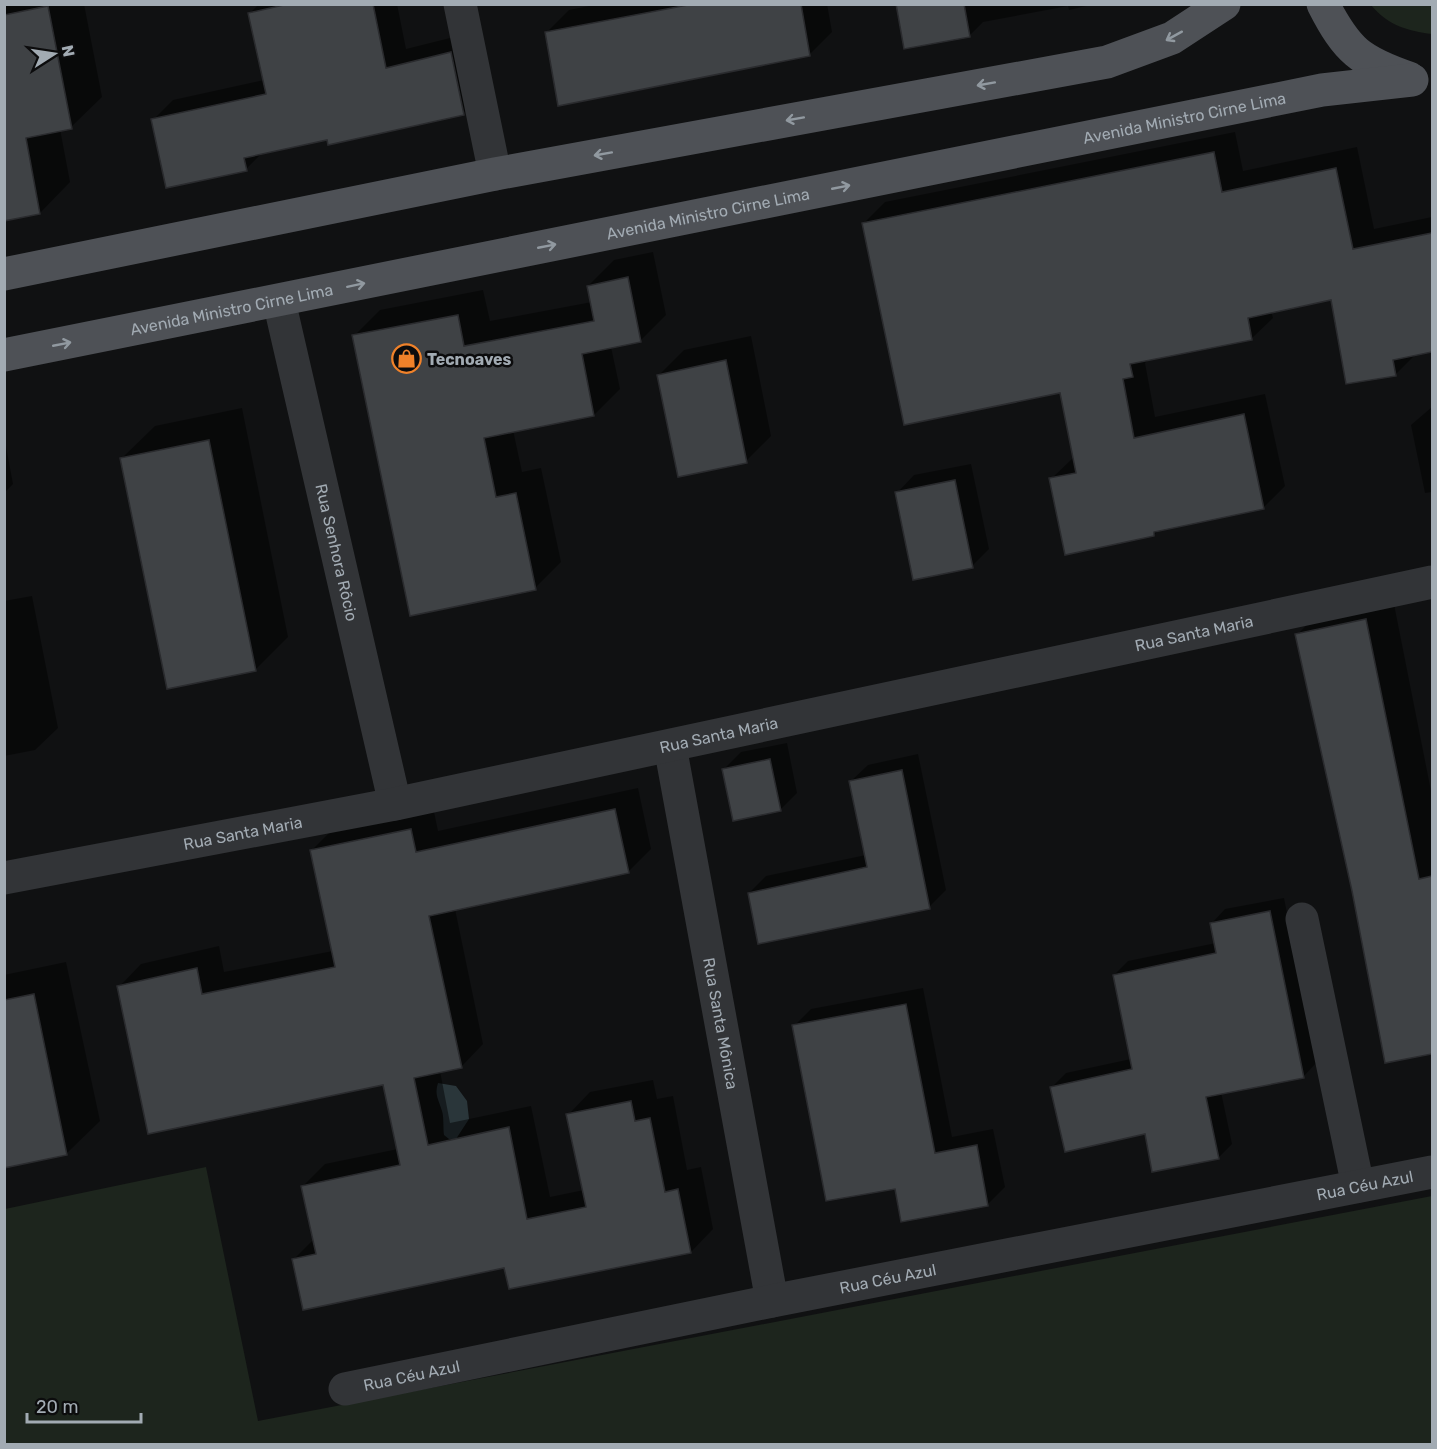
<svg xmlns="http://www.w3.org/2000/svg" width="1437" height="1449" font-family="Rubik,sans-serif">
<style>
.green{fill:#1d251d}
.water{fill:#2a363a}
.shadow{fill:#0007}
.building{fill:#3f4245;stroke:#2a2b2e;stroke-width:1.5}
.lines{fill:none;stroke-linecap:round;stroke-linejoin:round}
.minor{stroke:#323437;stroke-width:33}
.major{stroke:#4e5156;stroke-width:33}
.oneway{stroke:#9199a0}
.labels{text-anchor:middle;stroke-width:5;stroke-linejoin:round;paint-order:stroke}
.street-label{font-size:16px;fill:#a2abb3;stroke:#0c0c0d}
.poi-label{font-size:16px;font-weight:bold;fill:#a2abb3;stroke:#0c0c0d;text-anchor:start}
</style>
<rect width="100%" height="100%" fill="#101112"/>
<path class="green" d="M 1371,5 L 1432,5 L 1432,34 C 1408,31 1387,25 1371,5 Z
M 206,1167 L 258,1421 L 1432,1196 L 1432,1444 L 5,1444 L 5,1209 Z"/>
<path class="water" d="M 438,1083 L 456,1086 L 467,1101 L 469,1119 L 456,1139 L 449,1139 L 444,1135 C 443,1128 444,1117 442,1111 C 439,1100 434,1095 438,1083 Z"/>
<path class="shadow" d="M 4,4 L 84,4 L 102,97 L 71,127 L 60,129 L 70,182 L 40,213 L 4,220 Z
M 259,4 L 397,4 L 406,49 L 470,33 L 483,93 L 463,113 L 263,152 L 246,169 L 153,120 L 173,100 L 264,80 L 250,13 Z
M 599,4 L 827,4 L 832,32 L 809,55 L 546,33 L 569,10 Z
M 897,4 L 1095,4 L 1069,10 L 1068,6 L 983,22 L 969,36 Z
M 1235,132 L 1243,171 L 1357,147 L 1374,229 L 1432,217 L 1432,350 L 1416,354 L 1395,375 L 1333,299 L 1271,311 L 1273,318 L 1251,339 L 1149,359 L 1145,363 L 1155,417 L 1265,394 L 1285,486 L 1264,507 L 1159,530 L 1154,535 L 1051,479 L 1074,457 L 1061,391 L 864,223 L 885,202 Z
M 653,252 L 666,315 L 640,341 L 611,347 L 620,389 L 594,415 L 513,430 L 522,472 L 541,468 L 561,562 L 535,588 L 354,336 L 380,310 L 483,290 L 490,321 L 592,302 L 588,286 L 614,260 Z
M 751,336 L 771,436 L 746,461 L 659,375 L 684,350 Z
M 1432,407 L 1432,492 L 1425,493 L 1411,425 Z
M 242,408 L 288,637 L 255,670 L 122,458 L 155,426 Z
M 4,436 L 13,484 L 4,493 Z
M 971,464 L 989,549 L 972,566 L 897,493 L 914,475 Z
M 1392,594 L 1432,796 L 1432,1052 L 1386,1061 L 1354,891 L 1297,635 L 1322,609 Z
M 32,596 L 58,728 L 35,750 L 4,756 L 4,601 Z
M 787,743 L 797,793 L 780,810 L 724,769 L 741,752 Z
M 918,754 L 946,890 L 929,907 L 749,893 L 766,876 L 866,855 L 850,782 L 868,765 Z
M 638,788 L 651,849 L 628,872 L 455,909 L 483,1044 L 461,1067 L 440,1071 L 450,1123 L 531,1106 L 550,1197 L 584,1190 L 568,1115 L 590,1092 L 653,1080 L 657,1099 L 673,1096 L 687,1170 L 701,1167 L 713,1229 L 691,1252 L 293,1260 L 314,1239 L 302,1187 L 325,1164 L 398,1149 L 384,1083 L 119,987 L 141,964 L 219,946 L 224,972 L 333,951 L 311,851 L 334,828 L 433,807 L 438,831 Z
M 1284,898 L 1317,1062 L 1304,1076 L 1221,1092 L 1232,1144 L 1218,1158 L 1146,1132 L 1052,1087 L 1066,1073 L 1131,1059 L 1114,975 L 1128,961 L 1216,943 L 1212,923 L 1225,909 Z
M 66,962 L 100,1121 L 67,1153 L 4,1167 L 4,975 Z
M 923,988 L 952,1137 L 993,1129 L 1005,1187 L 988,1204 L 896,1187 L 794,1026 L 811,1009 Z"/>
<path class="building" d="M 288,4 L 373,4 L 386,68 L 451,52 L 464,115 L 328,145 L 327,140 L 244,158 L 247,171 L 166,188 L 151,119 L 266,94 L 248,13 Z
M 693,4 L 801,4 L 810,56 L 558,106 L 545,32 Z
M 896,4 L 964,4 L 970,37 L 904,49 Z
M 48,6 L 72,129 L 26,138 L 40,214 L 4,221 L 4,15 Z
M 1214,152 L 1222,192 L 1336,168 L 1353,249 L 1432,233 L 1432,352 L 1393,360 L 1396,376 L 1346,384 L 1331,300 L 1248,318 L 1252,340 L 1130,364 L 1133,377 L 1123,379 L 1134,438 L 1244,414 L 1264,509 L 1154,532 L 1154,536 L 1065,555 L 1049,478 L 1076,473 L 1060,393 L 904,425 L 862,223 Z
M 628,277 L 641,342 L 582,354 L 594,416 L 484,438 L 496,497 L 516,493 L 536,590 L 410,616 L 352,335 L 458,315 L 464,346 L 594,321 L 587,286 Z
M 726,360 L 747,463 L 678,477 L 657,375 Z
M 209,440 L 256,671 L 167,689 L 120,458 Z
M 955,480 L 973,568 L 913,580 L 895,492 Z
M 1366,619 L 1419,879 L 1432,876 L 1432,1054 L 1385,1063 L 1352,891 L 1295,634 Z
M 770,759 L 781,811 L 733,821 L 722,769 Z
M 902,770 L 930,909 L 758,944 L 748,893 L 867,867 L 849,781 Z
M 615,809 L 629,873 L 429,916 L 462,1068 L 414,1078 L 428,1145 L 509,1127 L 527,1219 L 586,1207 L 566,1114 L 631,1101 L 635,1121 L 650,1118 L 665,1192 L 678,1189 L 691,1253 L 509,1289 L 504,1268 L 303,1310 L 292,1259 L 316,1254 L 301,1186 L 400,1165 L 383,1085 L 148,1134 L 117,986 L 197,968 L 202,994 L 335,967 L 310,850 L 411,829 L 416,852 Z
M 1270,911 L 1304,1078 L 1206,1097 L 1219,1159 L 1152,1172 L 1145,1134 L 1065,1152 L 1050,1087 L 1132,1069 L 1113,975 L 1216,953 L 1210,923 Z
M 34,994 L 67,1155 L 4,1168 L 4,1000 Z
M 906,1004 L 935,1153 L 977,1145 L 988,1206 L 901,1222 L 895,1189 L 826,1201 L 792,1025 Z"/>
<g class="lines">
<g class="minor">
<path d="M 460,4 L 495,174"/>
<path id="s1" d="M 279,301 L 395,804"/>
<path id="s2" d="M 670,746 L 772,1301"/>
<path id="s3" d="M 4,878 L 395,804 L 1432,582"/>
<path d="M 1302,919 L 1358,1186"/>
<path id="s4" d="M 345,1389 L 772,1301 L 1432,1172"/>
</g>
<g class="major">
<path d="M 1323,4 C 1347,51 1360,61 1409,78"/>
<path d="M 4,274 L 495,174 L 1107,62 L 1172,38 L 1224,4"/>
<path id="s5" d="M 4,355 L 1322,90 L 1412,80"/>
</g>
</g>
<defs><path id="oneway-shaft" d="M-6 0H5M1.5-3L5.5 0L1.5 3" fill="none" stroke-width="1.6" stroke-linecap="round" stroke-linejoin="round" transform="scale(1.5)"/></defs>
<g class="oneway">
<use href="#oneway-shaft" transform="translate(1174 36) rotate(151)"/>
<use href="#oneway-shaft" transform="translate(986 84) rotate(170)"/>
<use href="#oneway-shaft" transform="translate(795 119) rotate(170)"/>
<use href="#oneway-shaft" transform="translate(603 154) rotate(170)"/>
<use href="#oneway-shaft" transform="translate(841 187) rotate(-11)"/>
<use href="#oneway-shaft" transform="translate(547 246) rotate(-11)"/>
<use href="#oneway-shaft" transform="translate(356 285) rotate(-12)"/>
<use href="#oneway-shaft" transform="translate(62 344) rotate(-11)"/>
</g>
<defs>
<symbol id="shop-ring" viewBox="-11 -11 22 22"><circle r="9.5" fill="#0c0c0d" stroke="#f0822a" stroke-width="1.5"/><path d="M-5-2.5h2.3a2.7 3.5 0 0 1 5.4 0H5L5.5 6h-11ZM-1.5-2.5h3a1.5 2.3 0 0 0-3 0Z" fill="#f0822a"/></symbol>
</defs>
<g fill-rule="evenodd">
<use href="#shop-ring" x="390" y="342" width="33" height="33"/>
</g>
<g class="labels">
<g class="street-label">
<text dy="6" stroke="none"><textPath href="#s5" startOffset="1204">Avenida Ministro Cirne Lima</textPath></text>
<text dy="6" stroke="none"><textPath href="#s5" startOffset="718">Avenida Ministro Cirne Lima</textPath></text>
<text dy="6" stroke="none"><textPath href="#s5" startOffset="232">Avenida Ministro Cirne Lima</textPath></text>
<text dy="6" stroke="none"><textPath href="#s1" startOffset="258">Rua Senhora Rôcio</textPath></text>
<text dy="6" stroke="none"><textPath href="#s3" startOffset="1215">Rua Santa Maria</textPath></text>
<text dy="6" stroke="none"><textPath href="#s3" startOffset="729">Rua Santa Maria</textPath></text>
<text dy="6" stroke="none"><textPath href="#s3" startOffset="243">Rua Santa Maria</textPath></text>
<text dy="6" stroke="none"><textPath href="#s2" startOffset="282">Rua Santa Mônica</textPath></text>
<text dy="6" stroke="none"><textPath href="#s4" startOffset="1040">Rua Céu Azul</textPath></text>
<text dy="6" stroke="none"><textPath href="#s4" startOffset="554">Rua Céu Azul</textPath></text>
<text dy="6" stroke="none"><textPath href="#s4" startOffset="68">Rua Céu Azul</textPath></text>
</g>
<g class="poi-label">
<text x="427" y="365">Tecnoaves</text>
</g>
</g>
<rect width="1437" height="1449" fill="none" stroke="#a2abb3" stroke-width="12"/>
<g transform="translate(54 54) rotate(78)" stroke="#0c0c0d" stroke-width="4.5" paint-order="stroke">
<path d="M0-4.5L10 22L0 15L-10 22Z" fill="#a2abb3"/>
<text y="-9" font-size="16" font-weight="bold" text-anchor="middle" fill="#a2abb3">N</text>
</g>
<path d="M27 1413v9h114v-9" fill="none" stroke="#a2abb3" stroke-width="3"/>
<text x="36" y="1413" font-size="18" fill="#a2abb3" stroke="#0c0c0d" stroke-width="4.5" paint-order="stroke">20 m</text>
</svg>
